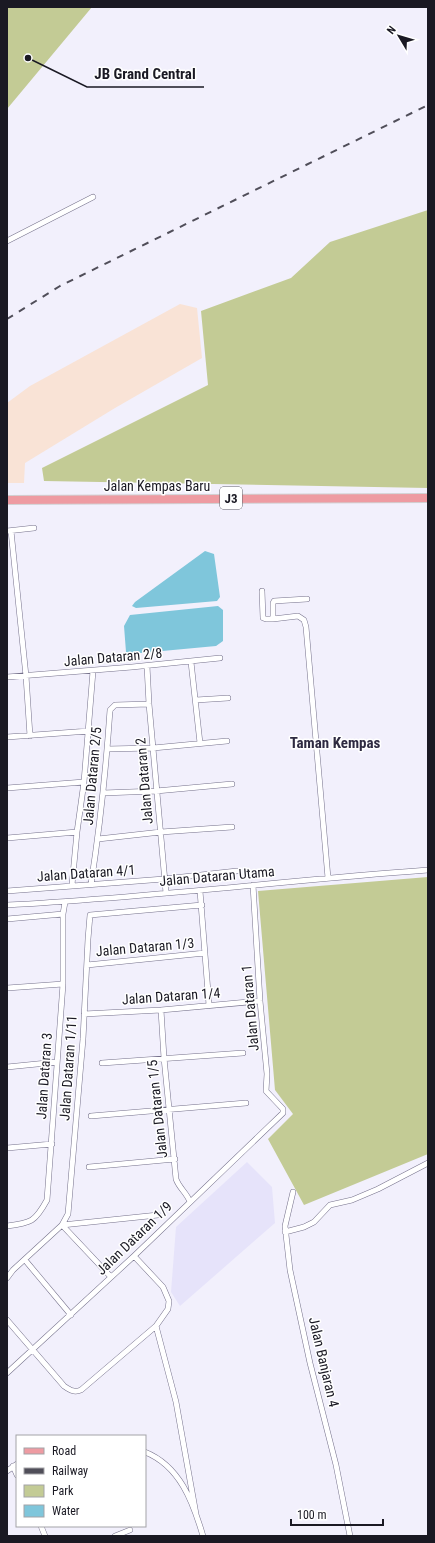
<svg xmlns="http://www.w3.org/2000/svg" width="435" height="1543" font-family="'Roboto Condensed',sans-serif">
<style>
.industrial{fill:#f9e3d6}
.built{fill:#e6e3fa}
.green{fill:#c3cb95}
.water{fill:#7fc6db}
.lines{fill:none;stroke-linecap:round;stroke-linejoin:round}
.minor-casing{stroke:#75718b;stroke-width:6}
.primary-casing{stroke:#d1d1d3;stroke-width:10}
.minor{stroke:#fff;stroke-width:5}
.primary{stroke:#ee9ba2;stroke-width:8}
.rail{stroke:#504e59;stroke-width:2;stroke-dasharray:7 7;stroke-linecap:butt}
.labels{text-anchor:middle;stroke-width:3;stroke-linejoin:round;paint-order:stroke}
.shield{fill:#fff;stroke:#5f5e65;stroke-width:1}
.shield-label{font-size:13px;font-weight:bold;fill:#1a1923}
.street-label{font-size:14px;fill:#1a1923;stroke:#fff}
.neighbourhood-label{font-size:15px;font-weight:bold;fill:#2e2a41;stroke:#fff}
.leader{fill:none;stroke:#1a1923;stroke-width:1.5}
.callout-dot{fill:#1a1923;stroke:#fff;stroke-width:1.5}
.callout-label{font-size:15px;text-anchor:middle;font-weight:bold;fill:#1a1923;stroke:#fff;stroke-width:3;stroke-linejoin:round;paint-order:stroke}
</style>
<rect width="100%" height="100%" fill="#f2f0fc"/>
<path class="industrial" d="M 180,304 L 197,308 L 202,358 L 115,408 L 25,463 L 24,483 L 7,483 L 7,403 L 30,386 Z"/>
<path class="built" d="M 247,1162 L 272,1187 L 275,1223 L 180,1306 L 171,1292 L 176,1227 Z"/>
<path class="green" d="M 7,7 L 92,7 L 7,109 Z
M 428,210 L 428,488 L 44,481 L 42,468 L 208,385 L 201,311 L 291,278 L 330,242 Z
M 428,877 L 428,1154 L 304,1205 L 268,1139 L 293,1114 L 275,1090 L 258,891 Z"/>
<path class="water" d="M 205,551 L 214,554 L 220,597 L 217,601 L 136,608 L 132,606 L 135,602 Z
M 218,606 L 223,610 L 223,641 L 216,646 L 130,654 L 126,652 L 124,626 L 130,615 Z"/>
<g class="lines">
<defs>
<path id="minor" d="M 7,241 L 93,197
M 7,531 L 34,528
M 11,531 L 26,676 L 30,736
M 262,591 L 263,618 L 266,619 L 273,619
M 307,599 L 274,601 L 273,603 L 273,619 L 298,616 L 304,620 L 306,627 L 328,878
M 191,662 L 200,743
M 147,666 L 149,704 L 166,893
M 7,677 L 132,667 L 220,658
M 196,700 L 228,698
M 7,737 L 89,731
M 107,749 L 153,748 L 227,741
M 7,788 L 84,782
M 103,793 L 156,791 L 232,784
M 7,838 L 77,832
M 98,839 L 161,832 L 232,827
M 91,884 C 100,826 106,769 110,710 L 115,705 L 149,704
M 72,885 L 77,832 L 84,782 L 93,671
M 7,891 L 164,879 L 237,871
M 200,891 L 209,1005
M 7,905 C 148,898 288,880 428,870
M 7,919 L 63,914
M 87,965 L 205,953
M 7,988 L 63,984
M 161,1010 L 164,1058 L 176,1179 C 179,1188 187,1193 190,1202
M 84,1014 L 161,1010 L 260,1001
M 102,1063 L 243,1053
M 7,1067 L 57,1062
M 91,1116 L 246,1103
M 7,1148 L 52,1144
M 89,1167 L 175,1159
M 293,1192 L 285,1226 L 290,1270 L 310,1363 L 336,1465 L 350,1536
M 62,1225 L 158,1215
M 62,1225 L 111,1277
M 7,1226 C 31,1223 35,1222 47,1200 L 63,984 L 63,914 L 65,902
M 285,1232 L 304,1227 L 314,1222 L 330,1205 L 352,1200 L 378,1189 L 428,1163
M 25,1260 L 71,1315
M 7,1278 L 13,1270 L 62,1225 L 68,1214 L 83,1039 L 88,939 L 90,915 L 202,905
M 7,1320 L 64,1386 C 70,1390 74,1393 81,1390 L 156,1326 L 168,1309 L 169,1301 L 163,1287 L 134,1256
M 156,1326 L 176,1402 L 196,1514
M 7,1373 L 134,1256 L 283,1113 L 283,1109 L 266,1091 L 267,1074 L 260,1001 L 253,885
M 145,1452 C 180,1466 193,1502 203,1536
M 13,1466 L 17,1475
M 7,1471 L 17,1464
M 41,1526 L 45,1536
M 115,1536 L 130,1530"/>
<path id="primary" d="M 7,500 L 428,498"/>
</defs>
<use href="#minor" class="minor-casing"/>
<use href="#primary" class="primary-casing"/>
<use href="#minor" class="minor"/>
<use href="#primary" class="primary"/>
<path class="rail" d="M 7,319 L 60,286 L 428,105"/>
</g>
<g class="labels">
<rect class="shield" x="220" y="487" width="22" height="22" rx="3"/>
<g class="shield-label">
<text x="231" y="503">J3</text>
</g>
<g class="street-label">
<text x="157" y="491">Jalan Kempas Baru</text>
<text transform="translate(113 657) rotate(-5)" y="5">Jalan Dataran 2/8</text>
<text transform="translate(92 776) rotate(-85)" y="5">Jalan Dataran 2/5</text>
<text transform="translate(144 781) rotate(-95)" y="5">Jalan Dataran 2</text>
<text transform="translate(86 873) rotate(-4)" y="5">Jalan Dataran 4/1</text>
<text transform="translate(217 876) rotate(-5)" y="5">Jalan Dataran Utama</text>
<text transform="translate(145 947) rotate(-5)" y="5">Jalan Dataran 1/3</text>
<text transform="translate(171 996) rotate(-4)" y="5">Jalan Dataran 1/4</text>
<text transform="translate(250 1008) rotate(-95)" y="5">Jalan Dataran 1</text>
<text transform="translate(68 1068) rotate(-86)" y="5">Jalan Dataran 1/11</text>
<text transform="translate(44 1076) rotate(-86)" y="5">Jalan Dataran 3</text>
<text transform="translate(157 1109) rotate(-96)" y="5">Jalan Dataran 1/5</text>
<text transform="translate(134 1238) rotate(-44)" y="5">Jalan Dataran 1/9</text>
<text transform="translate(324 1362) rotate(77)" y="5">Jalan Banjaran 4</text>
</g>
<g class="neighbourhood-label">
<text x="335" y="748">Taman Kempas</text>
</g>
</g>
<path class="leader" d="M28 58L87 87H204"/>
<circle class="callout-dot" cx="28" cy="58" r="4"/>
<g class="callout-label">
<text x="145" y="79">JB Grand Central</text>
</g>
<rect width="435" height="1543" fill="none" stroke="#1a1923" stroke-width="16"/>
<rect x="16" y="1435" width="130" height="92" fill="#ffffff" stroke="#a3a3a7"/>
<rect x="24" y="1448" width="20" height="6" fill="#ee9ba2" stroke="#a3a3a7"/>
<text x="52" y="1455" font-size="12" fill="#1a1923">Road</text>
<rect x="24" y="1468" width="20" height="6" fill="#504e59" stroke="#a3a3a7"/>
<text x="52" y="1475" font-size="12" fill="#1a1923">Railway</text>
<rect x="24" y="1485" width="20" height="12" fill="#c3cb95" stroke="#a3a3a7"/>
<text x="52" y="1495" font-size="12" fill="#1a1923">Park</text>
<rect x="24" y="1505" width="20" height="12" fill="#7fc6db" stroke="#a3a3a7"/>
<text x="52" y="1515" font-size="12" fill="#1a1923">Water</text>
<g transform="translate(399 36) rotate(308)" stroke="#ffffff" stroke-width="3" paint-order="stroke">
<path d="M0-3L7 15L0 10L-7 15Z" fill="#1a1923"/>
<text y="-6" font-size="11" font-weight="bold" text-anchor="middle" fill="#1a1923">N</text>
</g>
<path d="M291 1519v6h92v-6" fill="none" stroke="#1a1923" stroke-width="2"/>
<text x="297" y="1519" font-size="12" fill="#1a1923" stroke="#ffffff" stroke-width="3" paint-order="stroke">100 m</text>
</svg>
